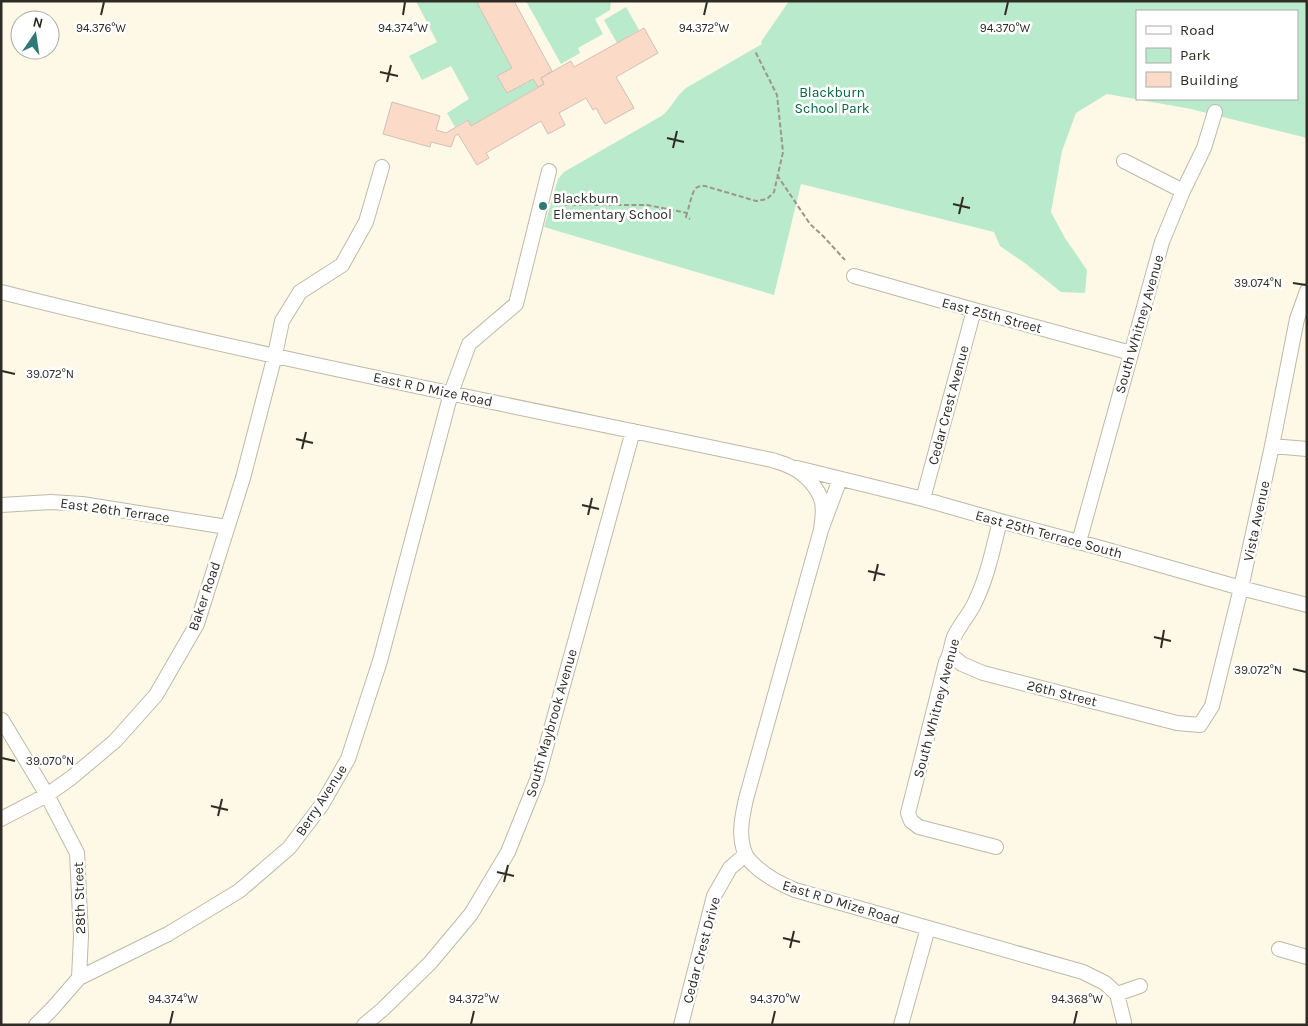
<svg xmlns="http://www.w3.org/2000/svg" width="1308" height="1026" font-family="Karla,sans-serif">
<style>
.green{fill:#b9eacc;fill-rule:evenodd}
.building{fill:#fbdbc7;stroke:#d1c0b5}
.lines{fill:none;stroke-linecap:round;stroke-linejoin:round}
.minor-casing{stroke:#beb9a8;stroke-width:16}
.path{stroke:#9b978a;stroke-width:2;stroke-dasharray:5 2.5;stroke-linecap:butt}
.minor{stroke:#fff;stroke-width:14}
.ticks{fill:none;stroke:#2e2c25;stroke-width:2}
.poi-dot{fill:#307977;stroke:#fff;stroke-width:2}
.labels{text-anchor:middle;stroke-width:5;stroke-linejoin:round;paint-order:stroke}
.park-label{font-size:14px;fill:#02663e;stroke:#fff}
.poi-label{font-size:14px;fill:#2e2c25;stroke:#fff;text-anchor:start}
.street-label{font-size:14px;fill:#2e2c25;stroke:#fff}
.ticks-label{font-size:12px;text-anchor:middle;fill:#2e2c25;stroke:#fff;stroke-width:5;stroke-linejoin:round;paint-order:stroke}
</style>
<rect width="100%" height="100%" fill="#fef8e6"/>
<path class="green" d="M 416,1 L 476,1 L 512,68 L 498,76 L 507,93 L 533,79 L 538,87 L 471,126 L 467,120 L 455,127 L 447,113 L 469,99 L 451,66 L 422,80 L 409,56 L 437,42 Z
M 526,1 L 611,1 L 610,10 L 595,19 L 603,34 L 578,48 L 580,53 L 561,64 Z
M 789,1 L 1307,1 L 1307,138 L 1191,109 L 1107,94 L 1076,113 L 1062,151 L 1051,212 L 1065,238 L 1087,270 L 1085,293 L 1061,292 L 1026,264 L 1000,246 L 994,232 L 801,184 L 774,295 L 544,227 L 558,179 L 564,172 L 663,115 C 672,107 676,96 686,88 L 762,44 L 761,42 ZM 1137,11 L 1297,11 L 1297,99 L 1137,99 Z
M 626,7 L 639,30 L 617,43 L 604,20 Z"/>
<path class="building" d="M 476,1 L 514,1 L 552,71 L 541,78 L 544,84 L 538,87 L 533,79 L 507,93 L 497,76 L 512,68 Z
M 644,28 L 658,53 L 616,77 L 634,108 L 605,124 L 596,108 L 593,110 L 586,98 L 559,113 L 565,125 L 548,134 L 541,121 L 486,153 L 489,158 L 477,165 L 458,134 L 455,136 L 451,147 L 431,142 L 430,147 L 383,134 L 392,102 L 440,116 L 436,130 L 446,133 L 468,120 L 471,126 L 544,84 L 541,78 L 571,61 L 574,67 Z"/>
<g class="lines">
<defs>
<path id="minor" d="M 1124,161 L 1183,191
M 854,276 L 974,310 L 1131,353
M 1,292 C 256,356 515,406 772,460 C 778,462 785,464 791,467 C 804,473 818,487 822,502 C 824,512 822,521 821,530
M 1272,446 L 1307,449
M 797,468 L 923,499 L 1000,521 L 1101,548 L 1241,588 L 1307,605
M 840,479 L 821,530 L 746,799 C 742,817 738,836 745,853 C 746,857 749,860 752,863 C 765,876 778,883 795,890 L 1083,972 L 1105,983 L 1117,994 L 1124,1022 L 1124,1025
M 923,499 L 974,310
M 1,505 L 51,502 L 82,504 L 227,527
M 1079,542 L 1162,242 L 1183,191 L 1204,148 L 1215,112
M 951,655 L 962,664 L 983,673 L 1177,723 L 1200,725 L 1212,706 L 1241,588 L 1272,446 L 1297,319 L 1307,291
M 2,720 L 47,795 L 77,853 L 81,936 L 79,978
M 1,819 L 47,795 L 71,778 L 115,741 L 156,695 L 197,624 L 243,478 L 275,355 L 282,321 L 300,292 L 342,265 L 366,222 L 382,167
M 996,847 L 919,827 L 911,821 L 908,813 L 946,662 C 952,652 950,647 954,637 C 960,624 971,613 976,600 C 988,575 993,548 1000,521
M 1279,949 L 1307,957
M 1117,994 L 1140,986
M 36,1025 L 52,1009 L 79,978 L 168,934 L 239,891 L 289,848 L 321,806 L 348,759 L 380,661 L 451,393 L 469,344 L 516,304 L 549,171
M 364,1025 L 383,1009 L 430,963 L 471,914 L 508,852 L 537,780 L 633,431
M 681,1025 L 714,896 L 730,868 L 745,855
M 901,1025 L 928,928"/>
</defs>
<use href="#minor" class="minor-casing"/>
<path class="path" d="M 777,175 L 810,224 L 823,236 L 845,260
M 564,205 L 647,205 L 687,213 C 689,208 692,191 696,188 C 699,186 702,186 705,186 L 756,201 L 767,199 L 774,192 L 783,152 L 777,95 L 755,51
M 687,213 L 686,217 L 690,219"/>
<use href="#minor" class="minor"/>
</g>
<path class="ticks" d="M 101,15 L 104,2M 403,15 L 405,2M 704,15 L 707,2M 1005,15 L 1008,2M 380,72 L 398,76M 387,82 L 391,65M 667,138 L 684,142M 673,148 L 677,131M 953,204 L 970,208M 959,214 L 963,197M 1293,283 L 1306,285M 2,371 L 15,374M 296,439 L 313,443M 302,449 L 306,432M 582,505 L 599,509M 588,515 L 592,498M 868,571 L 885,575M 874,581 L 878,564M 1154,637 L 1171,641M 1161,648 L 1164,630M 1293,669 L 1306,672M 2,758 L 15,761M 211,806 L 228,810M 218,816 L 222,799M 497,872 L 514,876M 504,882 L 508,865M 783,938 L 800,942M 790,948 L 794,931M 170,1024 L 173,1011M 471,1024 L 474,1011M 772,1024 L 775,1011M 1074,1024 L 1077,1011"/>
<circle class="poi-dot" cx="543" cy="206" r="5"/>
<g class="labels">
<g class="park-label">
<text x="832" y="97">Blackburn<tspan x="832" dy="16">School Park</tspan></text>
</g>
<g class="poi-label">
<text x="553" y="203">Blackburn<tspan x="553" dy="16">Elementary School</tspan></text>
</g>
<g class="street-label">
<text transform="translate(992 315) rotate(15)" y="5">East 25th Street</text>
<text transform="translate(1139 324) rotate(-74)" y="5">South Whitney Avenue</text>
<text transform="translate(433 389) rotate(12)" y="5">East R D Mize Road</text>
<text transform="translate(948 405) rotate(-75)" y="5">Cedar Crest Avenue</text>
<text transform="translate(115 510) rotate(8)" y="5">East 26th Terrace</text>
<text transform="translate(1256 521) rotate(-78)" y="5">Vista Avenue</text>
<text transform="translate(1049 534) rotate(15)" y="5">East 25th Terrace South</text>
<text transform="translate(204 596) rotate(-71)" y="5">Baker Road</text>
<text transform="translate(1062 693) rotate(14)" y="5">26th Street</text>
<text transform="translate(936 708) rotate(-75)" y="5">South Whitney Avenue</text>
<text transform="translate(551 723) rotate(-74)" y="5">South Maybrook Avenue</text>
<text transform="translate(321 800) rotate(-57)" y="5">Berry Avenue</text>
<text transform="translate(79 898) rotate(-92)" y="5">28th Street</text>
<text transform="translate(841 902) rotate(17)" y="5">East R D Mize Road</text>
<text transform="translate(701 950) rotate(-75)" y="5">Cedar Crest Drive</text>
</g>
</g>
<g class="ticks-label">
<text x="101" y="32">94.376°W</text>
<text x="403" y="32">94.374°W</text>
<text x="704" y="32">94.372°W</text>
<text x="1005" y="32">94.370°W</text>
<text x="1258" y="287">39.074°N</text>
<text x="50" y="378">39.072°N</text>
<text x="1258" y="674">39.072°N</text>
<text x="50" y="765">39.070°N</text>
<text x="173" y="1003">94.374°W</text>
<text x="474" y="1003">94.372°W</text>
<text x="775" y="1003">94.370°W</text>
<text x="1077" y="1003">94.368°W</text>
</g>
<rect width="1308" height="1026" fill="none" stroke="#2e2c25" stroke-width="5"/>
<rect x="1136" y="10" width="162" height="90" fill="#ffffff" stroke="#ababa8"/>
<rect x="1146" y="26" width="25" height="8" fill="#ffffff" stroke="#ababa8"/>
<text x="1180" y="35" font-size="15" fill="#2e2c25">Road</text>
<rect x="1146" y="48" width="25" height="15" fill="#b9eacc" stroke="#ababa8"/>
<text x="1180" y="60" font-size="15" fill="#2e2c25">Park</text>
<rect x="1146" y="72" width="25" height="15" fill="#fbdbc7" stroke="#ababa8"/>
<text x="1180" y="85" font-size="15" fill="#2e2c25">Building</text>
<g transform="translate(35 35) rotate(13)"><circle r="24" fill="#ffffff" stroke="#ababa8"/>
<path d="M0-4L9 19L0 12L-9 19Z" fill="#307977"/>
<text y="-8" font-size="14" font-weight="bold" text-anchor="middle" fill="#2e2c25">N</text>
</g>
</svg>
